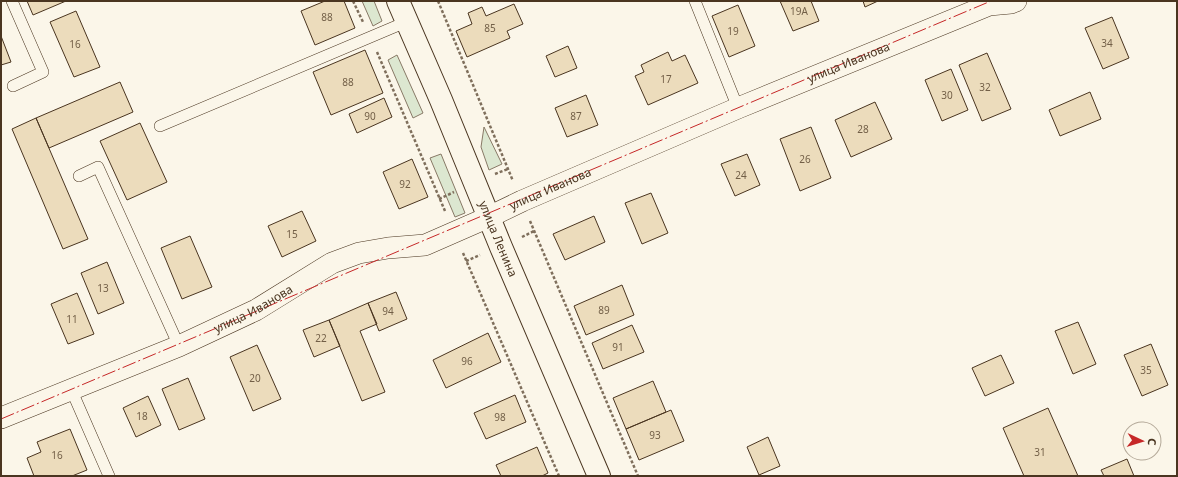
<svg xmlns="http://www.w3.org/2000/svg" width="1178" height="477" font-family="'Noto Sans',sans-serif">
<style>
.green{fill:#dce7d0;stroke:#887966}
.building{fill:#ecdcbc;stroke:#4a3520}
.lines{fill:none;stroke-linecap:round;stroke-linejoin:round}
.service-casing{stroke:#4a3520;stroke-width:12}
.minor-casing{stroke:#4a3520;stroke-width:22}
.tertiary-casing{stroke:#4a3520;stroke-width:24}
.path{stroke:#7f6f5c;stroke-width:2.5;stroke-dasharray:3 2;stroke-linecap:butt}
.service{stroke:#fbf6e9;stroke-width:11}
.minor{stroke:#fbf6e9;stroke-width:21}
.tertiary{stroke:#fbf6e9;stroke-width:22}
.power{stroke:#c62828;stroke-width:1;stroke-dasharray:14 3 2 3;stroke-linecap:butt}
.labels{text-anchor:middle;stroke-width:3;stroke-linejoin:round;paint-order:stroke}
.number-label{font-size:10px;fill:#725f47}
.street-label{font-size:12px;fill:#4a3520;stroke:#fbf6e9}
</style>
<rect width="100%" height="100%" fill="#fbf6e9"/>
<path class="green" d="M 362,1 L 374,1 L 382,21 L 373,26 Z
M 397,55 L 423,113 L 413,118 L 388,60 Z
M 484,127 L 502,164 L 489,170 L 481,147 Z
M 441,154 L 465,213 L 455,217 L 430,158 Z"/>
<path class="building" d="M 27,1 L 66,1 L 33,15 Z
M 325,1 L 344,1 L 355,28 L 315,45 L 301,11 Z
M 780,1 L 811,1 L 819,21 L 793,31 Z
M 863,1 L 878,1 L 865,7 Z
M 514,4 L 523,24 L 507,31 L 510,38 L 467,57 L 456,31 L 472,24 L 468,13 L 482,7 L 486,16 Z
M 738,5 L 755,46 L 729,57 L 712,16 Z
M 76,11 L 100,67 L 74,77 L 50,22 Z
M 1112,17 L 1129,58 L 1103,69 L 1085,28 Z
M 1,36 L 11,62 L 1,65 Z
M 568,46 L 577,68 L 555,77 L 546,56 Z
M 365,50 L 383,93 L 331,115 L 313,72 Z
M 668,52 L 672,61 L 685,55 L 698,83 L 648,105 L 635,76 L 644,72 L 641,65 Z
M 987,53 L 1011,109 L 982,121 L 959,65 Z
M 951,69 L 968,110 L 942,121 L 925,80 Z
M 120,82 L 133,112 L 49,148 L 36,118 Z
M 1090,92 L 1101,119 L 1060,136 L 1049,110 Z
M 586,95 L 598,125 L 567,137 L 555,108 Z
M 384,98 L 392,117 L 357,133 L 349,114 Z
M 875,102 L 892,139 L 851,157 L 835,120 Z
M 36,118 L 88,239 L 63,249 L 12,129 Z
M 140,123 L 167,182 L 127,200 L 100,141 Z
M 811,127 L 831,178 L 800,191 L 780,139 Z
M 747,154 L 760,185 L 735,196 L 721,164 Z
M 412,159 L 428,197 L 399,209 L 383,172 Z
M 651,193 L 668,233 L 642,244 L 625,203 Z
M 302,211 L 316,241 L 282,257 L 268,226 Z
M 594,216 L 605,242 L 565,260 L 553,234 Z
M 190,236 L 212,287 L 182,299 L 161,248 Z
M 107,262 L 124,303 L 98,314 L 81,273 Z
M 622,285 L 634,315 L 586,335 L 574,306 Z
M 396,292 L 407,319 L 379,331 L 368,303 Z
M 77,293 L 94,334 L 68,344 L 51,304 Z
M 368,303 L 377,324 L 360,331 L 385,392 L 362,401 L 329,320 Z
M 329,320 L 340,346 L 314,357 L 303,330 Z
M 1078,322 L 1096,364 L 1073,374 L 1055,331 Z
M 632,325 L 644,352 L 603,369 L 592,343 Z
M 488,333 L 501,362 L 446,388 L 433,360 Z
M 1151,344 L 1168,385 L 1142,396 L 1124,355 Z
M 257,345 L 281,399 L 253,411 L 230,357 Z
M 1001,355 L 1014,383 L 985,396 L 972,368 Z
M 188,378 L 205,419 L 179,430 L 162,389 Z
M 653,381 L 666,412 L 626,429 L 613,398 Z
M 515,395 L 526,422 L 486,439 L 474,413 Z
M 148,396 L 161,425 L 136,437 L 123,408 Z
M 1048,408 L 1078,476 L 1024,476 L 1003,428 Z
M 671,410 L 684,441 L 639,460 L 626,429 Z
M 70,429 L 87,470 L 72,476 L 34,476 L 27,458 L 41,452 L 37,442 Z
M 768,437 L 780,466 L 759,475 L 747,447 Z
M 537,447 L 548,473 L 542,476 L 501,476 L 496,465 Z
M 1127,459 L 1134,476 L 1104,476 L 1101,470 Z"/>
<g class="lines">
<defs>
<path id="service" d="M 12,1 L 43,72 L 13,86
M 695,1 L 738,108
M 160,126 L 406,22
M 79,176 L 98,167 L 179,346
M 71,389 L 109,476"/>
<g id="minor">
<path id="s1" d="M 1,418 L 179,346 L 256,310 L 332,263 L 359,253 L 388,248 L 425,245 L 489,217 L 522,201 L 738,108 L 989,5 L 1011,3 L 1016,1"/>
</g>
<g id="tertiary">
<path id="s2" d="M 398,1 L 441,100 L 501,247 L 599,476"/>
</g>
</defs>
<use href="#service" class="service-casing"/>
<use href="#minor" class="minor-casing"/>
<use href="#tertiary" class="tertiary-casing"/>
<path class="path" d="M 353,1 L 363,22
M 438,1 L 513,181
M 377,52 L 445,211
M 495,174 L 508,169
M 439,199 L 454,192
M 530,221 L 638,476
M 522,237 L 534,231
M 463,253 L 559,476
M 466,261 L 480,255"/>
<use href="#service" class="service"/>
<use href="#minor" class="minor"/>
<use href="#tertiary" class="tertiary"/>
<path class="power" d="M 1,419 L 991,1"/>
</g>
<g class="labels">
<g class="number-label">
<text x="799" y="15">19А</text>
<text x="327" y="21">88</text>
<text x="490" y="32">85</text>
<text x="733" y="35">19</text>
<text x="1107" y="47">34</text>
<text x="75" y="48">16</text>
<text x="666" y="83">17</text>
<text x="348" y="86">88</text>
<text x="985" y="91">32</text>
<text x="947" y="99">30</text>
<text x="370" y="120">90</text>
<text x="576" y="120">87</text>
<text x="863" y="133">28</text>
<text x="805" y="163">26</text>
<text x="741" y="179">24</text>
<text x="405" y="188">92</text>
<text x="292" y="238">15</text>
<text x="103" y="292">13</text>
<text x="604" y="314">89</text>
<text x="388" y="315">94</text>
<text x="72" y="323">11</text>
<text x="321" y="342">22</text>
<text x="618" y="351">91</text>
<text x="467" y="365">96</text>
<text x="1146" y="374">35</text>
<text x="255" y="382">20</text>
<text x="142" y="420">18</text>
<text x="500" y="421">98</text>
<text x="655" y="439">93</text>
<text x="1040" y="456">31</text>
<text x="57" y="459">16</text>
</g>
<g class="street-label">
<text dy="4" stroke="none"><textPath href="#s1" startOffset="923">улица Иванова</textPath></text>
<text dy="4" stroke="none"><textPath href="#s1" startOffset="599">улица Иванова</textPath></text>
<text dy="4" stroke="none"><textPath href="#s2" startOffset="258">улица Ленина</textPath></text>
<text dy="4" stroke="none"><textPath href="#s1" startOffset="275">улица Иванова</textPath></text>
</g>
</g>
<rect width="1178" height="477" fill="none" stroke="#4a3520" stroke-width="4"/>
<g transform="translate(1142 441) rotate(94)"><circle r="19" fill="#fbf6e9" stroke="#b4a999"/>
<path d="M0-3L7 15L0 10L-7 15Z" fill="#c62828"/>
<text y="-6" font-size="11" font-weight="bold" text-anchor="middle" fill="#4a3520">С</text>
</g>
</svg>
